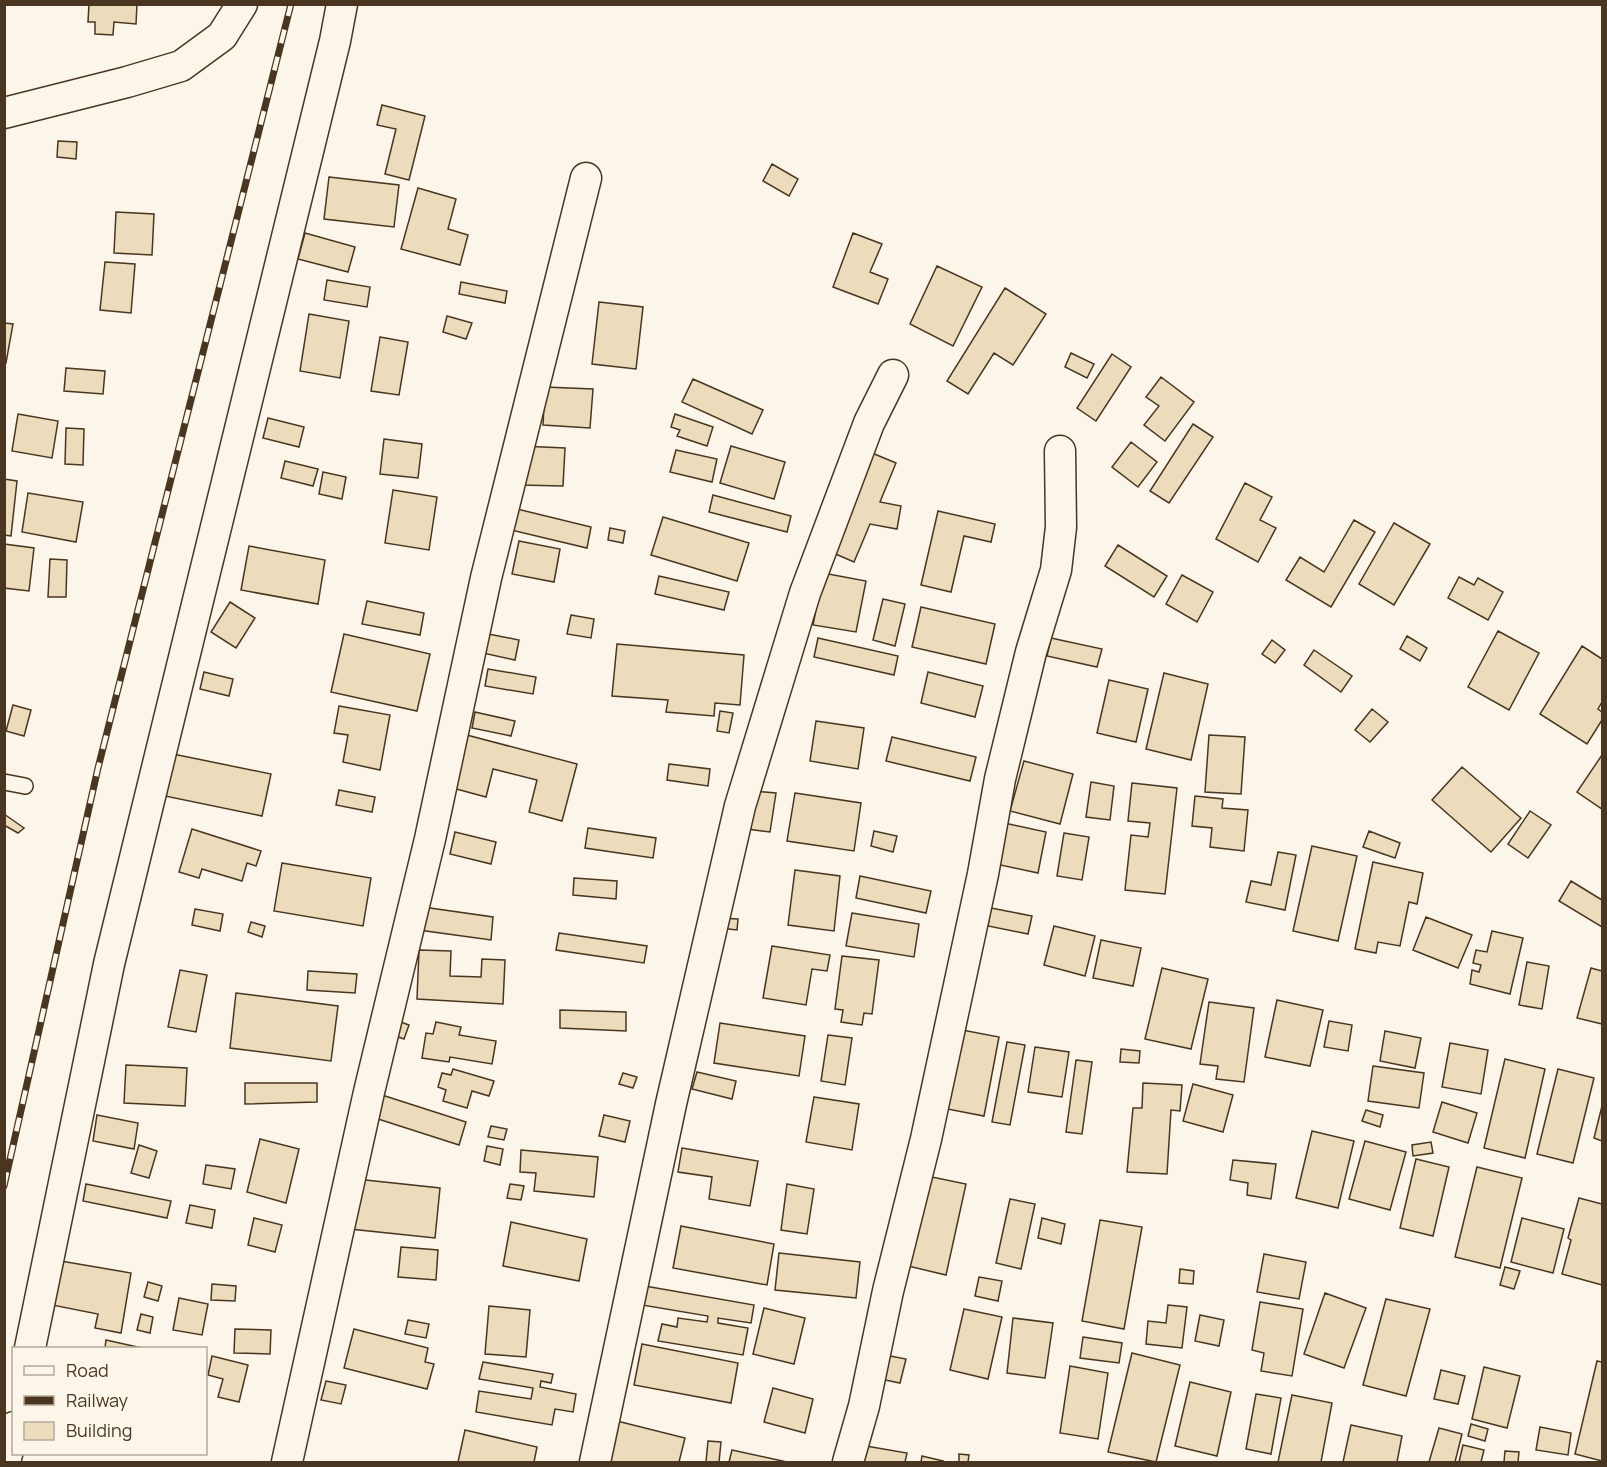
<svg xmlns="http://www.w3.org/2000/svg" width="1607" height="1467" font-family="Manrope,sans-serif">
<style>
.building{fill:#ecdcbc;stroke:#4a3520;stroke-width:1.5}
.lines{fill:none;stroke-linecap:round;stroke-linejoin:round}
.service-casing{stroke:#4a3520;stroke-width:18}
.minor-casing{stroke:#4a3520;stroke-width:33}
.service{stroke:#fbf6e9;stroke-width:15}
.minor{stroke:#fbf6e9;stroke-width:30}
.rail-casing{stroke:#4a3520;stroke-width:7}
.rail{stroke:#fbf6e9;stroke-width:4.5;stroke-dasharray:14;stroke-linecap:butt}
</style>
<rect width="100%" height="100%" fill="#fbf6e9"/>
<path class="building" d="M 89,4 L 137,4 L 136,24 L 114,22 L 113,35 L 95,34 L 95,22 L 88,22 Z
M 382,105 L 425,116 L 409,180 L 385,174 L 396,129 L 377,125 Z
M 58,141 L 77,142 L 76,159 L 57,157 Z
M 772,164 L 798,179 L 789,196 L 763,181 Z
M 329,177 L 399,185 L 394,227 L 324,219 Z
M 418,188 L 456,199 L 448,229 L 468,235 L 460,265 L 401,249 Z
M 116,212 L 154,214 L 152,255 L 114,253 Z
M 305,233 L 355,247 L 348,272 L 298,259 Z
M 853,233 L 882,244 L 870,272 L 888,279 L 878,304 L 833,287 Z
M 105,262 L 135,264 L 131,313 L 100,310 Z
M 937,266 L 982,287 L 953,346 L 910,324 Z
M 327,280 L 370,287 L 367,307 L 324,300 Z
M 461,282 L 507,291 L 505,303 L 459,294 Z
M 1005,288 L 1046,314 L 1013,365 L 994,353 L 968,394 L 947,381 Z
M 599,302 L 643,307 L 636,369 L 592,364 Z
M 309,314 L 349,321 L 340,378 L 300,371 Z
M 447,316 L 472,323 L 466,339 L 443,332 Z
M 4,323 L 13,324 L 6,363 L 4,362 Z
M 380,337 L 408,342 L 399,395 L 371,391 Z
M 1071,353 L 1094,364 L 1087,378 L 1065,367 Z
M 1112,354 L 1131,367 L 1096,421 L 1077,408 Z
M 66,368 L 105,371 L 103,394 L 64,391 Z
M 1161,377 L 1194,402 L 1165,441 L 1144,425 L 1159,406 L 1146,397 Z
M 693,379 L 763,410 L 752,434 L 682,402 Z
M 545,387 L 593,389 L 590,428 L 543,425 Z
M 18,414 L 58,421 L 52,458 L 12,451 Z
M 675,414 L 713,427 L 707,446 L 677,436 L 680,430 L 671,427 Z
M 268,418 L 304,427 L 299,447 L 263,438 Z
M 1193,424 L 1213,437 L 1169,503 L 1150,491 Z
M 66,428 L 84,429 L 83,465 L 65,464 Z
M 384,439 L 422,444 L 418,478 L 380,474 Z
M 1131,442 L 1157,462 L 1138,487 L 1112,467 Z
M 521,446 L 565,448 L 563,486 L 520,485 Z
M 731,446 L 785,462 L 774,499 L 720,483 Z
M 676,450 L 717,459 L 712,482 L 670,472 Z
M 872,453 L 896,463 L 880,502 L 901,506 L 897,529 L 870,524 L 854,562 L 831,552 Z
M 285,461 L 318,469 L 313,486 L 281,478 Z
M 323,472 L 346,477 L 342,499 L 319,494 Z
M 4,479 L 17,481 L 11,536 L 4,535 Z
M 1245,483 L 1272,497 L 1260,520 L 1276,528 L 1258,562 L 1216,539 Z
M 393,490 L 437,497 L 429,550 L 385,543 Z
M 28,493 L 83,502 L 76,542 L 22,532 Z
M 713,495 L 791,516 L 787,532 L 709,512 Z
M 513,508 L 591,527 L 587,548 L 507,529 Z
M 938,511 L 995,524 L 991,542 L 964,536 L 951,592 L 921,585 Z
M 663,517 L 749,543 L 737,581 L 651,555 Z
M 1354,520 L 1375,532 L 1331,607 L 1286,580 L 1300,557 L 1324,572 Z
M 1394,523 L 1430,544 L 1394,605 L 1359,584 Z
M 610,528 L 625,531 L 623,543 L 608,540 Z
M 519,541 L 560,549 L 554,582 L 512,574 Z
M 4,544 L 34,548 L 29,591 L 4,588 Z
M 1118,545 L 1167,576 L 1154,597 L 1105,566 Z
M 249,546 L 325,560 L 318,604 L 241,590 Z
M 50,559 L 67,560 L 66,597 L 48,597 Z
M 823,573 L 866,581 L 856,632 L 813,625 Z
M 1182,575 L 1213,592 L 1197,622 L 1166,604 Z
M 659,576 L 729,592 L 724,610 L 655,594 Z
M 1459,577 L 1474,585 L 1478,578 L 1503,592 L 1488,620 L 1448,598 Z
M 883,599 L 905,604 L 895,646 L 873,640 Z
M 367,601 L 424,613 L 420,635 L 362,624 Z
M 230,602 L 255,618 L 236,648 L 211,632 Z
M 921,607 L 995,624 L 986,664 L 912,647 Z
M 571,615 L 594,619 L 591,638 L 567,634 Z
M 1498,631 L 1539,653 L 1509,710 L 1468,687 Z
M 478,632 L 519,640 L 515,660 L 474,651 Z
M 344,634 L 430,654 L 417,711 L 331,692 Z
M 1407,636 L 1427,648 L 1420,661 L 1400,649 Z
M 818,638 L 898,656 L 894,675 L 814,657 Z
M 1051,638 L 1102,649 L 1097,667 L 1047,656 Z
M 1272,640 L 1285,650 L 1275,663 L 1262,654 Z
M 617,644 L 744,655 L 740,705 L 715,703 L 714,716 L 666,712 L 668,700 L 612,696 Z
M 1582,646 L 1602,659 L 1602,702 L 1598,709 L 1602,712 L 1602,720 L 1587,744 L 1540,714 Z
M 1314,650 L 1352,676 L 1341,692 L 1304,665 Z
M 488,669 L 536,677 L 533,694 L 485,686 Z
M 204,672 L 233,679 L 229,696 L 200,689 Z
M 928,672 L 983,686 L 975,717 L 921,703 Z
M 1164,673 L 1208,684 L 1191,760 L 1146,749 Z
M 1109,680 L 1148,689 L 1136,742 L 1097,733 Z
M 13,705 L 31,710 L 24,736 L 6,731 Z
M 339,706 L 390,715 L 380,770 L 343,762 L 348,735 L 334,733 Z
M 1372,709 L 1388,722 L 1370,742 L 1355,730 Z
M 720,711 L 733,713 L 729,733 L 717,731 Z
M 475,712 L 515,721 L 511,736 L 472,728 Z
M 816,721 L 864,728 L 858,769 L 810,761 Z
M 463,734 L 577,764 L 562,821 L 529,812 L 537,780 L 493,769 L 486,797 L 449,787 Z
M 1209,735 L 1245,737 L 1241,794 L 1205,792 Z
M 892,737 L 976,757 L 970,781 L 886,761 Z
M 173,754 L 271,774 L 262,816 L 165,796 Z
M 1602,755 L 1602,809 L 1577,792 Z
M 1024,761 L 1073,774 L 1060,824 L 1010,811 Z
M 669,764 L 710,769 L 708,786 L 667,780 Z
M 1462,767 L 1521,818 L 1491,852 L 1432,800 Z
M 1091,782 L 1114,786 L 1110,820 L 1086,817 Z
M 1132,783 L 1177,788 L 1165,894 L 1125,890 L 1131,835 L 1148,837 L 1150,823 L 1128,821 Z
M 339,790 L 375,797 L 372,812 L 336,805 Z
M 752,791 L 776,793 L 770,832 L 747,829 Z
M 795,793 L 861,803 L 854,851 L 787,841 Z
M 1195,796 L 1223,799 L 1222,808 L 1248,810 L 1244,851 L 1210,847 L 1212,828 L 1192,826 Z
M 1530,811 L 1551,825 L 1528,858 L 1508,844 Z
M 4,814 L 24,828 L 18,833 L 4,825 Z
M 1000,822 L 1046,832 L 1038,873 L 991,863 Z
M 588,828 L 656,838 L 653,858 L 585,848 Z
M 192,829 L 261,851 L 256,866 L 247,863 L 242,881 L 202,869 L 199,878 L 179,872 Z
M 874,831 L 897,836 L 893,852 L 871,846 Z
M 1369,831 L 1400,843 L 1395,858 L 1363,847 Z
M 455,832 L 496,842 L 491,864 L 450,854 Z
M 1064,833 L 1089,837 L 1082,880 L 1057,876 Z
M 1312,846 L 1357,856 L 1338,941 L 1293,931 Z
M 1278,852 L 1296,855 L 1285,910 L 1246,902 L 1251,881 L 1271,885 Z
M 1373,862 L 1423,873 L 1417,904 L 1409,902 L 1400,946 L 1378,942 L 1376,953 L 1355,949 Z
M 282,863 L 371,878 L 363,926 L 274,911 Z
M 795,870 L 840,876 L 834,931 L 788,925 Z
M 860,876 L 931,891 L 926,913 L 856,898 Z
M 574,878 L 617,881 L 616,899 L 573,895 Z
M 1571,881 L 1602,900 L 1602,927 L 1559,901 Z
M 423,907 L 493,917 L 491,940 L 419,930 Z
M 991,908 L 1032,916 L 1028,934 L 988,926 Z
M 195,909 L 223,914 L 220,931 L 192,925 Z
M 852,913 L 919,924 L 914,957 L 846,946 Z
M 1426,917 L 1472,935 L 1458,968 L 1413,950 Z
M 720,918 L 738,919 L 737,930 L 720,928 Z
M 251,922 L 265,926 L 262,937 L 248,932 Z
M 1054,926 L 1095,936 L 1085,976 L 1044,965 Z
M 1492,931 L 1523,938 L 1510,994 L 1470,984 L 1472,970 L 1479,972 L 1481,965 L 1473,963 L 1476,950 L 1487,952 Z
M 559,933 L 647,946 L 644,963 L 556,950 Z
M 1101,940 L 1141,948 L 1133,986 L 1093,978 Z
M 772,946 L 830,955 L 827,971 L 812,969 L 806,1005 L 763,998 Z
M 419,950 L 451,951 L 450,976 L 481,977 L 482,959 L 505,960 L 503,1004 L 417,999 Z
M 842,956 L 879,960 L 872,1014 L 864,1013 L 862,1025 L 841,1022 L 843,1010 L 835,1009 Z
M 1527,962 L 1549,966 L 1542,1009 L 1519,1005 Z
M 1162,968 L 1208,979 L 1191,1049 L 1145,1039 Z
M 1591,968 L 1602,971 L 1602,1024 L 1577,1018 Z
M 180,970 L 207,975 L 196,1032 L 168,1027 Z
M 308,971 L 357,974 L 355,993 L 307,990 Z
M 236,993 L 338,1006 L 331,1061 L 230,1048 Z
M 1277,1000 L 1323,1010 L 1310,1066 L 1265,1057 Z
M 1209,1002 L 1254,1008 L 1244,1082 L 1216,1079 L 1218,1066 L 1200,1064 Z
M 560,1010 L 626,1012 L 626,1031 L 560,1028 Z
M 398,1021 L 409,1025 L 404,1039 L 393,1035 Z
M 1329,1021 L 1352,1025 L 1348,1051 L 1324,1047 Z
M 436,1022 L 461,1027 L 459,1035 L 496,1041 L 492,1064 L 450,1057 L 449,1062 L 422,1058 L 426,1033 L 433,1034 Z
M 720,1023 L 805,1036 L 799,1076 L 714,1063 Z
M 957,1029 L 999,1037 L 984,1116 L 942,1108 Z
M 1385,1031 L 1421,1038 L 1415,1068 L 1380,1061 Z
M 828,1035 L 852,1038 L 845,1085 L 821,1081 Z
M 1007,1042 L 1025,1045 L 1010,1125 L 992,1122 Z
M 1450,1043 L 1488,1050 L 1481,1094 L 1442,1087 Z
M 1035,1047 L 1069,1052 L 1062,1097 L 1028,1092 Z
M 1121,1049 L 1140,1051 L 1139,1063 L 1120,1062 Z
M 1505,1059 L 1545,1069 L 1525,1158 L 1484,1148 Z
M 1076,1060 L 1092,1062 L 1082,1134 L 1066,1132 Z
M 126,1065 L 187,1068 L 185,1106 L 124,1103 Z
M 1373,1066 L 1424,1073 L 1419,1108 L 1368,1101 Z
M 453,1069 L 494,1081 L 489,1096 L 472,1091 L 467,1108 L 443,1101 L 446,1090 L 438,1087 L 442,1073 L 451,1075 Z
M 1558,1069 L 1594,1078 L 1573,1163 L 1537,1154 Z
M 697,1072 L 736,1081 L 732,1099 L 692,1089 Z
M 623,1073 L 637,1077 L 633,1088 L 619,1084 Z
M 245,1083 L 317,1083 L 317,1102 L 245,1104 Z
M 1143,1083 L 1182,1085 L 1180,1111 L 1171,1110 L 1167,1174 L 1127,1172 L 1133,1108 L 1142,1108 Z
M 1193,1084 L 1233,1095 L 1223,1132 L 1183,1121 Z
M 382,1095 L 466,1122 L 459,1145 L 375,1118 Z
M 814,1097 L 859,1104 L 852,1150 L 806,1142 Z
M 1442,1102 L 1477,1113 L 1468,1143 L 1433,1132 Z
M 1602,1106 L 1602,1141 L 1594,1138 Z
M 1366,1110 L 1383,1115 L 1380,1127 L 1362,1121 Z
M 97,1115 L 138,1123 L 134,1149 L 93,1141 Z
M 604,1115 L 630,1121 L 625,1142 L 599,1136 Z
M 491,1126 L 507,1129 L 504,1140 L 488,1137 Z
M 1312,1131 L 1354,1141 L 1338,1208 L 1296,1198 Z
M 260,1139 L 299,1149 L 286,1203 L 247,1192 Z
M 1365,1141 L 1406,1152 L 1390,1210 L 1349,1199 Z
M 1431,1142 L 1433,1153 L 1413,1156 L 1412,1145 Z
M 139,1145 L 157,1151 L 149,1178 L 131,1173 Z
M 487,1146 L 503,1149 L 500,1165 L 484,1161 Z
M 682,1148 L 758,1161 L 750,1206 L 709,1199 L 712,1177 L 678,1172 Z
M 521,1150 L 598,1157 L 594,1197 L 534,1191 L 536,1173 L 520,1172 Z
M 1416,1159 L 1449,1167 L 1433,1236 L 1400,1228 Z
M 1233,1160 L 1276,1164 L 1271,1199 L 1247,1195 L 1248,1183 L 1230,1180 Z
M 206,1165 L 235,1169 L 231,1189 L 203,1184 Z
M 1477,1167 L 1522,1178 L 1500,1268 L 1455,1257 Z
M 927,1176 L 966,1184 L 946,1275 L 908,1266 Z
M 356,1179 L 440,1188 L 435,1238 L 350,1229 Z
M 86,1184 L 171,1201 L 167,1218 L 83,1201 Z
M 510,1184 L 524,1186 L 521,1200 L 507,1198 Z
M 787,1184 L 814,1189 L 807,1234 L 781,1230 Z
M 1579,1198 L 1602,1204 L 1602,1285 L 1562,1274 L 1571,1240 L 1568,1238 Z
M 1010,1199 L 1035,1204 L 1021,1269 L 996,1263 Z
M 190,1205 L 215,1210 L 212,1228 L 186,1223 Z
M 254,1218 L 282,1225 L 275,1252 L 248,1245 Z
M 1042,1218 L 1065,1224 L 1061,1244 L 1038,1238 Z
M 1522,1218 L 1564,1229 L 1553,1273 L 1511,1262 Z
M 1100,1220 L 1142,1227 L 1124,1329 L 1082,1321 Z
M 511,1222 L 587,1239 L 579,1281 L 503,1266 Z
M 681,1226 L 774,1244 L 767,1285 L 673,1268 Z
M 401,1247 L 438,1250 L 436,1280 L 398,1277 Z
M 779,1253 L 860,1262 L 856,1298 L 775,1290 Z
M 1264,1254 L 1306,1262 L 1299,1299 L 1257,1292 Z
M 55,1260 L 131,1273 L 121,1333 L 95,1328 L 98,1314 L 47,1304 Z
M 1505,1267 L 1520,1271 L 1514,1289 L 1500,1285 Z
M 1180,1269 L 1194,1271 L 1193,1284 L 1179,1283 Z
M 979,1277 L 1002,1281 L 998,1301 L 975,1296 Z
M 148,1282 L 162,1286 L 158,1301 L 144,1297 Z
M 212,1284 L 236,1286 L 235,1301 L 211,1300 Z
M 645,1286 L 754,1305 L 751,1323 L 718,1318 L 718,1323 L 748,1328 L 743,1355 L 658,1341 L 662,1324 L 677,1327 L 678,1318 L 707,1322 L 708,1316 L 642,1305 Z
M 1325,1293 L 1366,1308 L 1344,1368 L 1304,1354 Z
M 179,1298 L 208,1304 L 202,1335 L 173,1330 Z
M 1386,1299 L 1430,1309 L 1406,1396 L 1363,1385 Z
M 1260,1302 L 1303,1309 L 1292,1376 L 1261,1371 L 1264,1353 L 1252,1350 Z
M 1168,1305 L 1187,1307 L 1182,1348 L 1146,1344 L 1148,1321 L 1166,1323 Z
M 489,1306 L 530,1310 L 526,1357 L 485,1354 Z
M 764,1308 L 805,1318 L 794,1364 L 753,1354 Z
M 964,1309 L 1002,1317 L 988,1379 L 950,1370 Z
M 141,1314 L 153,1317 L 150,1333 L 137,1330 Z
M 1200,1315 L 1224,1320 L 1219,1346 L 1195,1341 Z
M 1013,1318 L 1053,1323 L 1045,1378 L 1007,1373 Z
M 408,1320 L 429,1324 L 426,1338 L 405,1334 Z
M 235,1329 L 271,1330 L 270,1354 L 234,1353 Z
M 354,1329 L 428,1348 L 425,1362 L 434,1364 L 427,1389 L 344,1368 Z
M 1083,1337 L 1122,1343 L 1119,1363 L 1080,1358 Z
M 106,1340 L 142,1348 L 105,1348 Z
M 642,1344 L 738,1363 L 731,1403 L 634,1385 Z
M 1132,1353 L 1180,1365 L 1156,1462 L 1108,1452 Z
M 885,1355 L 906,1359 L 900,1383 L 880,1379 Z
M 212,1356 L 248,1365 L 239,1402 L 218,1397 L 223,1379 L 208,1375 Z
M 1597,1361 L 1602,1362 L 1602,1461 L 1575,1454 Z
M 483,1362 L 553,1374 L 551,1383 L 541,1381 L 540,1387 L 576,1394 L 573,1412 L 555,1409 L 552,1425 L 476,1412 L 479,1391 L 531,1399 L 533,1388 L 479,1379 Z
M 1070,1366 L 1108,1373 L 1098,1439 L 1060,1433 Z
M 1484,1367 L 1520,1376 L 1507,1428 L 1472,1419 Z
M 1441,1370 L 1465,1376 L 1458,1404 L 1434,1399 Z
M 326,1381 L 346,1385 L 341,1404 L 321,1400 Z
M 1190,1382 L 1231,1392 L 1217,1456 L 1175,1446 Z
M 773,1388 L 813,1399 L 805,1433 L 764,1422 Z
M 1256,1394 L 1281,1398 L 1271,1454 L 1246,1449 Z
M 1292,1395 L 1332,1403 L 1321,1462 L 1278,1462 Z
M 617,1421 L 685,1438 L 679,1462 L 607,1462 Z
M 1471,1424 L 1488,1429 L 1485,1441 L 1468,1436 Z
M 1351,1425 L 1402,1436 L 1397,1462 L 1343,1462 Z
M 1540,1427 L 1571,1433 L 1568,1455 L 1536,1450 Z
M 1439,1428 L 1462,1434 L 1455,1462 L 1429,1462 Z
M 465,1430 L 537,1447 L 534,1462 L 458,1462 Z
M 708,1441 L 721,1442 L 719,1462 L 706,1462 Z
M 1463,1445 L 1484,1450 L 1481,1462 L 1459,1462 Z
M 866,1446 L 907,1453 L 905,1462 L 863,1462 Z
M 732,1450 L 787,1462 L 729,1462 Z
M 1505,1451 L 1519,1452 L 1518,1462 L 1504,1462 Z
M 959,1454 L 969,1455 L 968,1462 L 959,1462 Z
M 922,1456 L 943,1461 L 942,1462 L 921,1462 Z"/>
<g class="lines">
<defs>
<path id="service" d="M 4,782 L 25,786"/>
<path id="minor" d="M 4,113 L 127,82 L 181,66 L 222,36 L 242,4
M 30,1348 L 109,964 L 335,41 L 342,4
M 5,1462 L 14,1427
M 287,1462 L 369,1092 L 430,839 L 486,578 L 586,178
M 595,1462 L 671,1104 L 740,806 L 805,593 L 869,423 L 893,375
M 848,1462 L 864,1406 L 888,1291 L 926,1139 L 983,874 L 1000,779 L 1031,652 L 1056,570 L 1061,527 L 1060,451"/>
</defs>
<use href="#service" class="service-casing"/>
<use href="#minor" class="minor-casing"/>
<use href="#service" class="service"/>
<use href="#minor" class="minor"/>
<defs>
<path id="rail" d="M 4,1186 L 98,768 L 291,4"/>
</defs>
<use href="#rail" class="rail-casing"/>
<use href="#rail" class="rail"/>
</g>
<rect width="1607" height="1467" fill="none" stroke="#4a3520" stroke-width="12"/>
<rect x="12" y="1347" width="195" height="108" fill="#fbf6e9" stroke="#b4a999" stroke-width="1.5"/>
<rect x="24" y="1366" width="30" height="9" fill="#fbf6e9" stroke="#b4a999" stroke-width="1.5"/>
<text x="66" y="1377" font-size="18" fill="#4a3520">Road</text>
<rect x="24" y="1396" width="30" height="9" fill="#4a3520" stroke="#b4a999" stroke-width="1.5"/>
<text x="66" y="1407" font-size="18" fill="#4a3520">Railway</text>
<rect x="24" y="1422" width="30" height="18" fill="#ecdcbc" stroke="#b4a999" stroke-width="1.5"/>
<text x="66" y="1437" font-size="18" fill="#4a3520">Building</text>
</svg>
